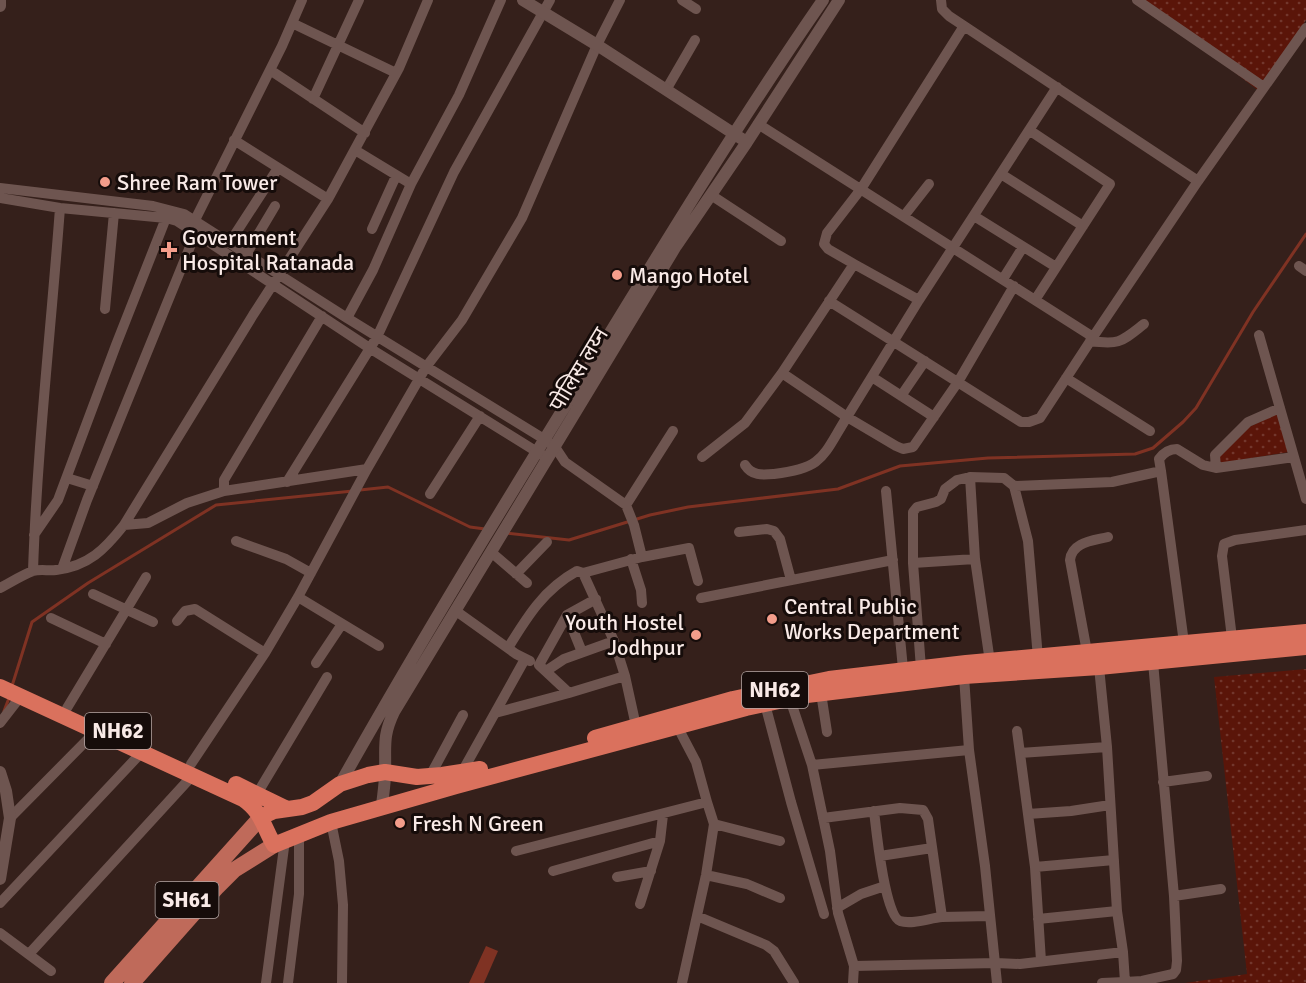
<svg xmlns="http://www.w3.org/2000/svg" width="1306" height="983" font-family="Signika,'Noto Sans Devanagari',sans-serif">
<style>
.grass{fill:url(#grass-dots)}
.water{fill:#7f3223}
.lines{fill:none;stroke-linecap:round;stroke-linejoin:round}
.stream{stroke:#7f3223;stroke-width:3}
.minor{stroke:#6e5550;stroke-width:10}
.tertiary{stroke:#6e5550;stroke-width:12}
.primary{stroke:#bf6a5a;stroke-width:16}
.trunk{stroke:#da715d;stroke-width:16}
.poi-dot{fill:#f49d8b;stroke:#160c0a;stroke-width:2}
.labels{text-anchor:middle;stroke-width:6;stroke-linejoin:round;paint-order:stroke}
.shield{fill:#160c0a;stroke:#b5a7a5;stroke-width:1.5}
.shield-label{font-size:21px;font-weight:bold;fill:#f9eae7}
.poi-label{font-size:22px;fill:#f9eae7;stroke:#160c0a;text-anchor:start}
.street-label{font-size:22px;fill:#f9eae7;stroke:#160c0a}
</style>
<defs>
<pattern id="grass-dots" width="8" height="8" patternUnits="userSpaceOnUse" patternTransform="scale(1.5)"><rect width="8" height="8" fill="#5a1509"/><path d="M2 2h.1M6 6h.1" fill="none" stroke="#72372d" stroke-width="1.8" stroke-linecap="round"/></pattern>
</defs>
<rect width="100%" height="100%" fill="#35201b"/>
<path class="grass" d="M 1140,0 L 1306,0 L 1306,20 L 1259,91 Z
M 1277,414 L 1289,452 L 1222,463 L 1219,460 L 1219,456 L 1247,428 Z
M 1306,669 L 1306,983 L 1185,983 L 1247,974 L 1214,677 Z"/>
<path class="water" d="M 486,946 L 498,951 L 484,983 L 469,983 Z"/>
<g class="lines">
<path class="stream" d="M 360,490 L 388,487 L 470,527 L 485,529
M 506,533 L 569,540 L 650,515 L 688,507 L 838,489 L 900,466 L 988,458 L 1135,454 L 1153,448 L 1183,422 L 1196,408 L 1253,312 L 1306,234
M 12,686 L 32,622 L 88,583 L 216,505 L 353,491
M 4,711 L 9,698"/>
<path class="minor" d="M 682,0 L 696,9
M 1137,0 L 1264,87
M 292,23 L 396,73
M 964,26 L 861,189 L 827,233 L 824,244 L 828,249 L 854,264 L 782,373 L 847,417 L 919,300 L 1057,87
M 270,70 L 365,133
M 666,90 L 695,40
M 313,99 L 359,0
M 758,124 L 1093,337 L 1198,181 L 949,16 L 942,9 L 941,0
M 1029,130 L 1110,184 L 1035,300
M 234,140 L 328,199
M 355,150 L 411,184
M 1001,174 L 1083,226
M 1198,181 L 1306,28
M 0,188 L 153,206 L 184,214 L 347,318 L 544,439 L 555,447 L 565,462 L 626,505 L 634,525 L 642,557 L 583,573 L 614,641 L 625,676 L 636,726
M 711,195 L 781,241
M 0,198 L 60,208 L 166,218 L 177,221 L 371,349 L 542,455
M 904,216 L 929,184
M 974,216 L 1056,267
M 192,226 L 282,46 L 302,0
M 372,229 L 396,176
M 230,242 L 278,168
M 247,253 L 275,206
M 854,264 L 919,300
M 1299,266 L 1306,271
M 1003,279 L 1023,247
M 829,301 L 1021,422 L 1029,422 L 1040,418 L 1093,337
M 105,309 L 114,213
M 347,318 L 373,270 L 411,184 L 459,95 L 501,0
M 1259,335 L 1306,499
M 1090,341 C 1120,345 1121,342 1144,324
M 872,377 L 934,417
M 1066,378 L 1150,431
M 901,396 L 925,361
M 702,457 L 745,423 L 782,373
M 745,465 C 752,476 762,475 774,474 C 824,468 822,457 847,417 L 896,446 L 903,449 L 913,447 L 958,382 L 1014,286
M 1216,468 L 1215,455 L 1248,422 L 1280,408
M 367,469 L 224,491 L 187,503 L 148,523 L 124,525 L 253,315 L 328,199 L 399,68 L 428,0
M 1161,471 L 1159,459 C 1164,452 1169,449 1177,449 L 1203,465 L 1216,468 L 1294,457
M 970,477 L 1004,478 L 1014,486 L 1028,541 L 1038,658
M 67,478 L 93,486
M 287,482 L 377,337 L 454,172 L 550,0
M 1014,486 L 1112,482 L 1161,471 L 1184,643
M 224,491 L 224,480 L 322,316
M 886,491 L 903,669
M 430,494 L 480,416
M 626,505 L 673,431
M 739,532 L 767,529 L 774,531 L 780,539 L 791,580
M 34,535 L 58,500 L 116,345 L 166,218
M 236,541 L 286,559 L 311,573
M 491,552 L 527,583
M 642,557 L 689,548 L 698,581
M 631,559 L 641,590 L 642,603
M 975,559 L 990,662
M 913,563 L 975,559 L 970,477 L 957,480 L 945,489 L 941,499 L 936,502 L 917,507 L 913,512 L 913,563 L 921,668
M 62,569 L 87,500 L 196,232
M 33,571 C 37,450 51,329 60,208
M 516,574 L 547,542
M 0,588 C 10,583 22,575 33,571 C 40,569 49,571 56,570 C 89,566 105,549 124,525
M 93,594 L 153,622
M 298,597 L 379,646
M 701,598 L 893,560
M 596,599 L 567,615 L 539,665 L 569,693 L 625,676
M 456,611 L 516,654 L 530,661
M 567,615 L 582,652
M 51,618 L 106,644
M 177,621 L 185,611 L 195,609 L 265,653
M 1232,638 L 1222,556 L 1224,544 L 1235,540 L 1306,530
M 508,648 C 527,617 544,589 577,571 L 583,573
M 1087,652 L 1070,560 C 1072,542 1092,541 1108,537
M 316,663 L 342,624
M 546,671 L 564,659 L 614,641
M 821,693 L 827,732
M 790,699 L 812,765 L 830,851 L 838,913 L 854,966 L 996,963 L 1020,964 L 1123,952 L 1117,911 L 1107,747 L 1099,667
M 765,704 L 791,802 L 824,914
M 67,708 L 146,577
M 495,713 L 569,693
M 675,722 L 696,762 L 707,802
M 0,723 L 21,696
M 1017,731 L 1035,867 L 1041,961
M 969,750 L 985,866 L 997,983
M 1020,753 L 1107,747
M 191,764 L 265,653 L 298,597 L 367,469 L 426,367 L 462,320 L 522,218 L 597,45 L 620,0
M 812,765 L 969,750 L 964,676
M 462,772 L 525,659
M 430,776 L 463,715
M 1163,782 L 1207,776
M 257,794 L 327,677
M 874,811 C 876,828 885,917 900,921 C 912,925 930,918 942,917
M 1028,814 L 1071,811 L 1110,805
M 10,818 L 96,731
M 823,818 L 900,808 L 923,810 L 928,819 L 942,917 L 990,916
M 331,822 L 339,861 L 343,905 L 342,983
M 714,824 L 780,841
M 516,851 L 707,802 L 714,824 L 706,875 L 682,983
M 880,856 L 932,848
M 1035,867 L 1114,860
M 553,871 L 660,841
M 706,875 L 747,884 L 780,898
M 617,877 L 651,871
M 1174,896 L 1221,889
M 0,903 L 141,753
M 640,904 L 660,841 L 663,815
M 837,908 L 861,894 L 885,886
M 697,916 L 766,945 L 774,951 L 794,983
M 1038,919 L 1117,911
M 0,933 L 51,971
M 29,954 L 193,775
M 1125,982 L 1142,981 L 1173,974 L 1176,970 L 1177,961 L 1174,896 L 1153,662
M 266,983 L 285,840
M 288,983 L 299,894 L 299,835
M 853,983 L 854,966
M 1102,983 L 1125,982 L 1123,952"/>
<path class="tertiary" d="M 523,0 L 597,45 L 742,139
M 0,6 L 0,0
M 0,772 L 6,791 L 10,818 L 0,879
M 340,784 C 421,640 507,500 594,359 C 668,238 742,117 823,0
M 382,806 C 383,795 385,784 385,773 C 386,746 382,737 394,712 L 676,246 L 747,142 L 839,0"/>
<path class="primary" d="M 112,983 L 261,817
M 132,983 L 217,887 L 234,870 L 274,845"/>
<path class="trunk" d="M 0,687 L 243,799 C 262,812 263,826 274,845 L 331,822 L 456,786 L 746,708 L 807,695 L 964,676 L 1099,667 L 1306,647
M 595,738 L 733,699 L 829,679 L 966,663 L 1306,632
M 236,784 L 285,808
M 261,817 L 274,811 L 302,807 L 313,803 L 340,784 L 368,775 L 385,772 L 417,777 L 442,775 L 480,769"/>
</g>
<g class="poi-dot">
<circle cx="105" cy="182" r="6"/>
<path d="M166 241h6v6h6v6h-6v6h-6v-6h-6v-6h6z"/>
<circle cx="617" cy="275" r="6"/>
<circle cx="772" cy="619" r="6"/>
<circle cx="696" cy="635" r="6"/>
<circle cx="400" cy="823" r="6"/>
</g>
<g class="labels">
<g class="shield">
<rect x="742" y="672" width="66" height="36" rx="4.5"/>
<rect x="85" y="713" width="66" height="36" rx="4.5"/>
<rect x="155.5" y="882" width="63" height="36" rx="4.5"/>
</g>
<g class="shield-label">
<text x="775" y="697">NH62</text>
<text x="118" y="738">NH62</text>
<text x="187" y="907">SH61</text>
</g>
<g class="poi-label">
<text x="117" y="190">Shree Ram Tower</text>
<text x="182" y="245">Government<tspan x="182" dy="25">Hospital Ratanada</tspan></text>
<text x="629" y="283">Mango Hotel</text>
<text x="784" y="614">Central Public<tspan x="784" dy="25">Works Department</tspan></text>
<text x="684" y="630" text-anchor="end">Youth Hostel<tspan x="684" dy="25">Jodhpur</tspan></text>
<text x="412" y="831">Fresh N Green</text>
</g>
<g class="street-label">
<text transform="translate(578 369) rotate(-59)" y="8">पोलिस लय्न</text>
</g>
</g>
</svg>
